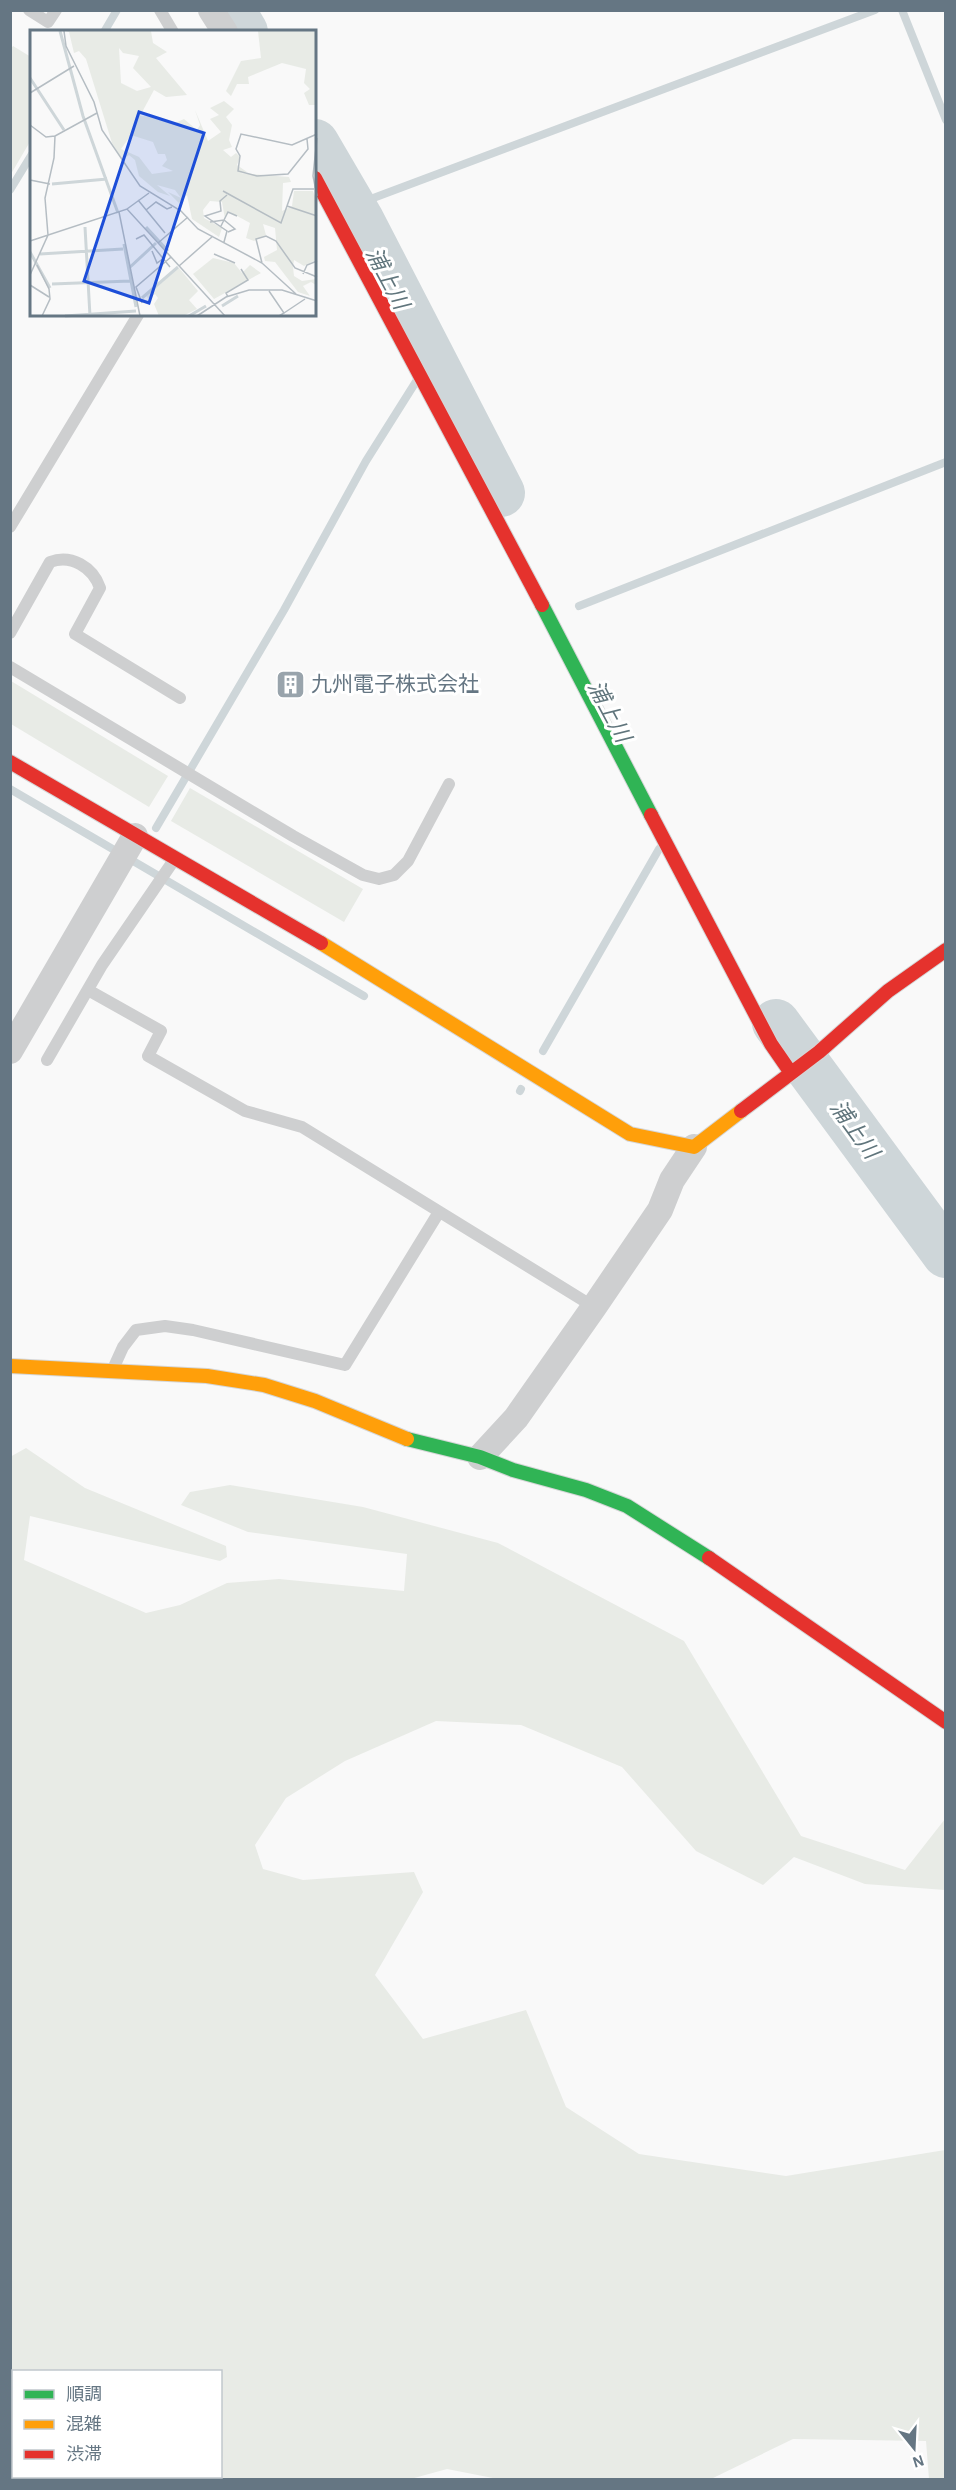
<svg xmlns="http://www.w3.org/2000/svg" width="956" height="2490" font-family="'Alegreya Sans','Noto Sans JP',sans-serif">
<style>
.green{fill:#e8ebe6;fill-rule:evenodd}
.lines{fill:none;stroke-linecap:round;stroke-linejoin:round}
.stream{stroke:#ced6d9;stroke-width:8}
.river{stroke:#ced6d9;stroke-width:48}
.fast-casing{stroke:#d5d6d7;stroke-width:16}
.slow-casing{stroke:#d5d6d7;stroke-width:16}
.jam-casing{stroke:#d5d6d7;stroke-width:16}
.lane{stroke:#cecfd0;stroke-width:12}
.street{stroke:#cecfd0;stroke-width:26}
.fast{stroke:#30b455;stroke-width:14}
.slow{stroke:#ff9f0a;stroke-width:14}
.jam{stroke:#e5322d;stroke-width:14}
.labels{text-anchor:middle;stroke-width:6;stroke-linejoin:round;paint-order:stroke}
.poi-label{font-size:21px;fill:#657683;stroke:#fff;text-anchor:start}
.water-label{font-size:22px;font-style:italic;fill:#60757c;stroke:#fff}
.inset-river{fill:none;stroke:#ced6d9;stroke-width:3}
.inset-road{fill:none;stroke:#b5bdc3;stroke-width:1.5}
.view{fill:#1d4ed8;fill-opacity:0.15;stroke:#1d4ed8;stroke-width:3}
.inset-edge{fill:none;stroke:#657683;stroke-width:3}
</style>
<rect width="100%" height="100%" fill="#f9f9f9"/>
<path class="green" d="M 13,46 L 31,57 L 31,140 L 11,174 L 10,50 Z
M 11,681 L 168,776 L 149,807 L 11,724 Z
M 190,788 L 363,889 L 344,922 L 171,821 Z
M 26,1448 L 85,1488 L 226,1546 L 227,1557 L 220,1561 L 30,1516 L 24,1560 L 146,1613 L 180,1605 L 227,1583 L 279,1579 L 404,1591 L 407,1554 L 248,1532 L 181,1505 L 190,1492 L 230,1485 L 363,1507 L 498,1543 L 684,1641 L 801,1836 L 905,1870 L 945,1819 L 945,1890 L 865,1884 L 794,1857 L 763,1885 L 696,1851 L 622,1767 L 521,1725 L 436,1721 L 345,1761 L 286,1798 L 255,1845 L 263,1869 L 303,1880 L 414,1872 L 423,1892 L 375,1975 L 423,2039 L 526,2010 L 566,2107 L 639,2154 L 786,2176 L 945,2150 L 945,2479 L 929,2479 L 926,2441 L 793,2439 L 711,2479 L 503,2480 L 447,2469 L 407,2480 L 11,2479 L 10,1457 ZM 14,2372 L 220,2372 L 220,2476 L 14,2476 Z"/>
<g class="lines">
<path class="stream" d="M 902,10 L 946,120
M 104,32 L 117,10
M 10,190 L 32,154
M 352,206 L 875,10
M 579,606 L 946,462
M 10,789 L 364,996
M 156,828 L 284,610 L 366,461 L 417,380
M 543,1051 L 659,849
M 520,1091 L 521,1089"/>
<path class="river" d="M 231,10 L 244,32
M 315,143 L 360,220 L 501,493
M 776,1023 L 946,1254"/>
<defs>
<path id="fast" d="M 542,605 L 651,815
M 407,1439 L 480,1457 L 513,1470 L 586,1490 L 627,1506 L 709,1558"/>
<path id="slow" d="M 321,943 L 630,1134 L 694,1147 L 741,1111
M 10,1366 L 207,1376 L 264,1385 L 315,1401 L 407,1439"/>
<path id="jam" d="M 315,178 L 542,605
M 10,762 L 321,943
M 651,815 L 771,1044 L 791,1073
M 741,1111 L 819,1052 L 888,991 L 946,950
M 709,1558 L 946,1722"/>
</defs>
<use href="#fast" class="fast-casing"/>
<use href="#slow" class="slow-casing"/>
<use href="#jam" class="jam-casing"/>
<path class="lane" d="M 29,10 L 48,22 L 56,10
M 160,10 L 173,32
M 10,527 L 138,315
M 10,633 L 50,562 C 71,554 93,567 100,588 L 75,634 L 180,698
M 10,667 L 293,836 L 363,875 L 379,879 L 394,875 L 408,861 L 449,784
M 88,990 L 161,1031 L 148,1056 L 245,1111 L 302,1127 L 594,1307
M 47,1060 L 102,965 L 174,860
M 113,1369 L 123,1347 L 136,1330 L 165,1326 L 193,1330 L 345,1365 L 439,1212"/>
<path class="street" d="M 211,10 L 225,32
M 10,1051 L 135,836
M 480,1457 L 516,1418 L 594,1307 L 660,1210 L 672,1180 L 694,1147"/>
<use href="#fast" class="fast"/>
<use href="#slow" class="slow"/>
<use href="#jam" class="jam"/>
</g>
<defs>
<symbol id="building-square" viewBox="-11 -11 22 22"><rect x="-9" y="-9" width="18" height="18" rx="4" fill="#99a4ac" stroke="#fff"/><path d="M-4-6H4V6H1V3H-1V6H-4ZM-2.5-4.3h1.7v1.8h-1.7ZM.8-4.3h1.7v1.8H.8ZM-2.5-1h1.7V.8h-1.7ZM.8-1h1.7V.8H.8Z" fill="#fff"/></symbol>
</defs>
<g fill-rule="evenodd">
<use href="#building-square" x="274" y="668" width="33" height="33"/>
</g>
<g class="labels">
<g class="poi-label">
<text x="311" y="691">九州電子株式会社</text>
</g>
<g class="water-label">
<text transform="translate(388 278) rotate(62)" y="8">浦上川</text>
<text transform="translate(610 711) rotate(62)" y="8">浦上川</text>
<text transform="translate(855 1129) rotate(54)" y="8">浦上川</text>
</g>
</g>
<g transform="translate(30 30)">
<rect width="286" height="286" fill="#f9f9f9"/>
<path d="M 35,1 L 121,1 L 123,13 L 137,22 L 126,28 L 157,65 L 136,67 L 124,60 L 110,86 L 130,87 L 143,94 L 154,89 L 167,100 L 170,95 L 165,80 L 178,111 L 191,102 L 180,89 L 189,85 L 180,78 L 194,71 L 204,79 L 196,87 L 202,95 L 199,110 L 202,117 L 193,120 L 201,127 L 206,123 L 210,127 L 207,135 L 217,142 L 209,143 L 259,147 L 261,152 L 253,153 L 252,181 L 262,176 L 264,161 L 283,161 L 286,169 L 286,230 L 274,236 L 264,230 L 263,237 L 264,246 L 272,251 L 286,249 L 286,255 L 281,252 L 273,256 L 280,266 L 268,262 L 245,232 L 235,231 L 234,227 L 247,220 L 245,198 L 233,194 L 236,205 L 224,211 L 216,208 L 220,193 L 198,181 L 195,189 L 192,172 L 180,171 L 173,180 L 174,188 L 192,198 L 189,207 L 162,189 L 157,165 L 149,173 L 138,162 L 151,168 L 145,160 L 127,155 L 140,166 L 128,162 L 109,146 L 105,130 L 99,125 L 92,130 L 82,113 L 56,29 L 49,21 L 44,23 L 39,2 ZM 89,18 L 93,23 L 109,26 L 103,38 L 121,57 L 107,61 L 91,53 ZM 101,105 L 123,112 L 128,124 L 135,124 L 137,130 L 132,136 L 143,141 L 122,144 L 109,127 L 91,119 ZM 228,1 L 286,1 L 286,75 L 279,75 L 274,63 L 280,59 L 274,53 L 276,39 L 252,33 L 218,47 L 219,54 L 207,54 L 201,66 L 196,61 L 211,31 L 231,28 ZM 183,228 L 204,233 L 212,243 L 220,235 L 231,243 L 184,269 L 163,244 ZM 149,238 L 168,261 L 159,270 L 167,279 L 153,286 L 129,286 L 124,274 L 128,268 L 125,264 L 119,269 L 116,266 Z" fill="#e8ebe6" fill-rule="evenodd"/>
<path class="inset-river" d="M 30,1 L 53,86 L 88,183M 0,48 L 34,100M 22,154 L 77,149M 55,197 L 60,286M 116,197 L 138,221M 94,214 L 106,277M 0,222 L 20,258M 10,224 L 93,219M 98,239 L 126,213M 22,254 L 100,251M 112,268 L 148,237M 192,276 L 208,266M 35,286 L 106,281M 159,286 L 176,276"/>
<path class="inset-road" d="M 34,1 L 36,16 L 64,72 L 72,100 L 110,156 L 151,181 L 168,199 L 232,233 L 266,264M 0,63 L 44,36M 0,95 L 16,107 L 25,106M 287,108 L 283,146 L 287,166M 277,109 L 278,119 L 258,144 L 227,146 L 208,141 L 210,126 L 206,119 L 211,104 L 262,115 L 287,104M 0,150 L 20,154M 193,161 L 251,193 L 263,159 L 284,159M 108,170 L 135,203M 257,176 L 287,186M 97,179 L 119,163M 116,180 L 126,172 L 137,179 L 142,177M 89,182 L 110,286M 180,192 L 194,190 L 205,199 L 198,202M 191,196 L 198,182 L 207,186M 106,209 L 114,205 L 140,237M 0,211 L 97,179 L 195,286M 194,212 L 197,201 L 175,186 L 191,181 L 190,171 L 197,165M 128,213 L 158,187M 122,221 L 127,233 L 134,228M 184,224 L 205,233M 232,233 L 226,209 L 236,206 L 246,211 L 265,238 L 287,247M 7,235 L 19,259 L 20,269 L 12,286M 149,236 L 183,206M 273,244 L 277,235 L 287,231M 0,245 L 18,205 L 15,168 L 24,128 L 25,106 L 67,83M 0,255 L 19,267M 239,261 L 254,283 L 249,286M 198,267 L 196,263 L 218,250 L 211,239M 112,273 L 106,257 L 141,227M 254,283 L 275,269M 167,286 L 196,267 L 219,260 L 252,260 L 287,271"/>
<path class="view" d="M 109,82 L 174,103 L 119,273 L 54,251 Z"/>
<rect width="286" height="286" class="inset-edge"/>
</g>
<rect width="956" height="2490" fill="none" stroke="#657683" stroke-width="24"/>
<rect x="12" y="2370" width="210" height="108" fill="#ffffff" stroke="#c1c8cd" stroke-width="1.5"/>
<rect x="24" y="2390" width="30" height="9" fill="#30b455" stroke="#c1c8cd" stroke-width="1.5"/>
<text x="66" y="2400" font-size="18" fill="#657683">順調</text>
<rect x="24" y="2420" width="30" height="9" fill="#ff9f0a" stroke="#c1c8cd" stroke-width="1.5"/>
<text x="66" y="2430" font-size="18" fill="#657683">混雑</text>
<rect x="24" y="2450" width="30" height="9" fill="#e5322d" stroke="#c1c8cd" stroke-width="1.5"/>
<text x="66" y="2460" font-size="18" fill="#657683">渋滞</text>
<g transform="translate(914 2448) rotate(162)" stroke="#ffffff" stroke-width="4.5" paint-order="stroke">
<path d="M0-4.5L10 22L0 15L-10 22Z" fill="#657683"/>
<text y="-9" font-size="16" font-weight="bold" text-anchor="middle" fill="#657683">N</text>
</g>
</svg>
